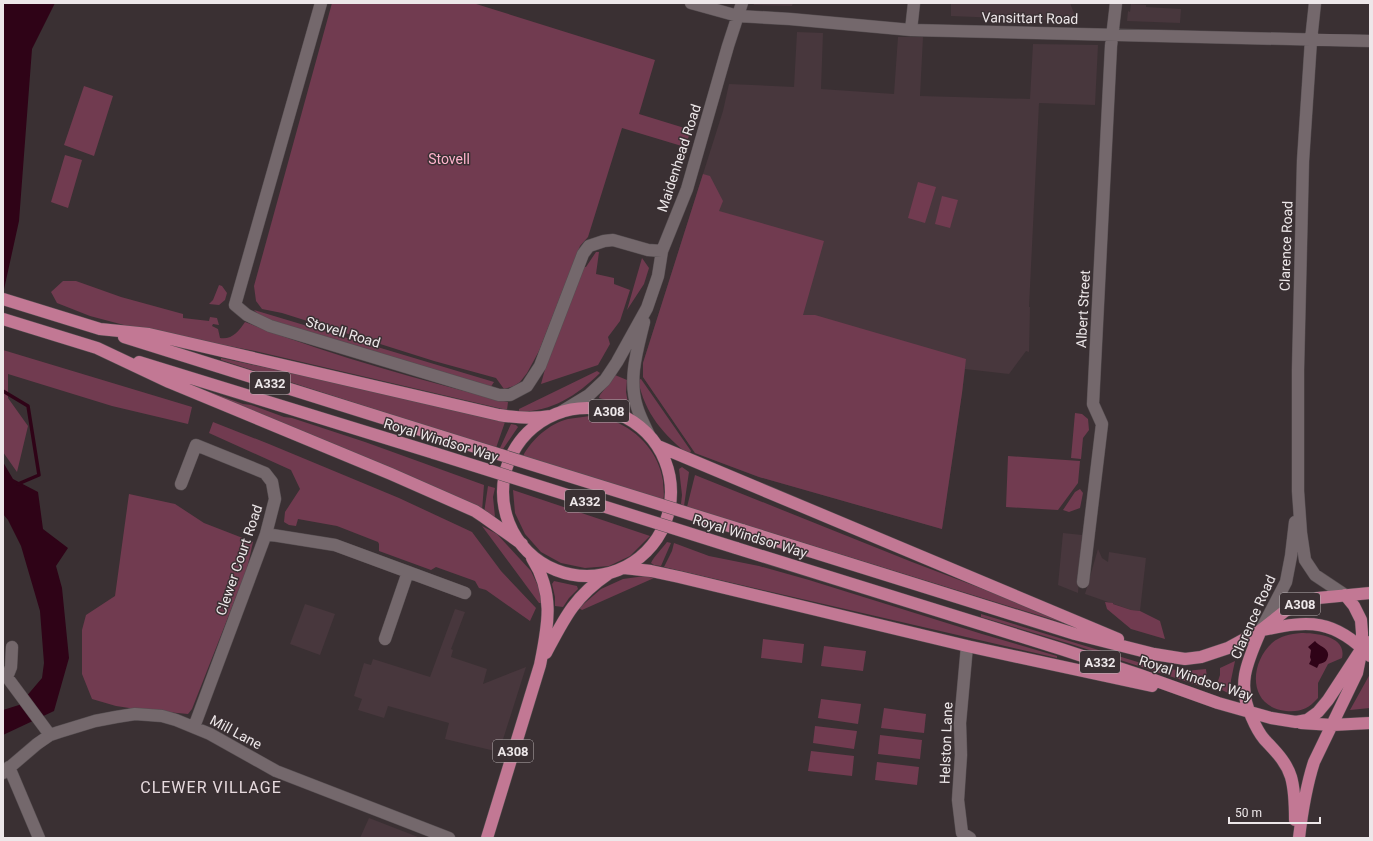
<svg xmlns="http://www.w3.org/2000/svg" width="1373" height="841" font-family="Roboto,sans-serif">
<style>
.built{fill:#48373d}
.green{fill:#713b50}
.water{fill:#2f0317}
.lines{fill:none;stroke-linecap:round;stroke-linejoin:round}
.stream{stroke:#2f0317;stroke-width:3.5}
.minor-casing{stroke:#564e51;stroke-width:13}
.major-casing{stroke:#564e51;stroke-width:13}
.minor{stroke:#74686c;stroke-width:12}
.major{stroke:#c27894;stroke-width:12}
.major-bridge-casing{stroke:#564e51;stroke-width:13;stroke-linecap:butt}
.major-bridge{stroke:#c27894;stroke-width:12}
.labels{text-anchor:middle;stroke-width:3;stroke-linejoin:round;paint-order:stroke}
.shield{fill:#3a3033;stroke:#b7b0b2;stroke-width:1}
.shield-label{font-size:13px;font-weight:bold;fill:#ede7e9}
.street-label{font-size:14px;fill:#ede7e9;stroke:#3a3033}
.park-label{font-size:14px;fill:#ffb4cd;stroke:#3a3033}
.quarter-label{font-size:16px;letter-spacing:1px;fill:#e7dade;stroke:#3a3033}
</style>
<rect width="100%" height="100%" fill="#3a3033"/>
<path class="built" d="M 753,3 L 793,3 L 792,6 L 754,5 Z
M 951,3 L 1070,3 L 1077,21 L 951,16 Z
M 1131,4 L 1146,5 L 1146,7 L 1181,9 L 1180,23 L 1127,21 L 1128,11 L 1130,12 Z
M 797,32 L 823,33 L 821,89 L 894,94 L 898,37 L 923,37 L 920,96 L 1030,99 L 1033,44 L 1098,45 L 1095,105 L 1039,103 L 1029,307 L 1030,307 L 1029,352 L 1026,351 L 1009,374 L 965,369 L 962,393 L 942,529 L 759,477 L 695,453 L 643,377 L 643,363 L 723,111 L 729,84 L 794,87 Z
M 1063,533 L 1082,535 L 1078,593 L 1058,585 Z
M 1098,549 L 1102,558 L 1108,562 L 1109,552 L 1146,558 L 1140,611 L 1131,610 L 1085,594 Z
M 305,604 L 335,614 L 320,655 L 290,644 Z
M 455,609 L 465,612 L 451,649 L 453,650 L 451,657 L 487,669 L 483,684 L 526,667 L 499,752 L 445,739 L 449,723 L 388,706 L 384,718 L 358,710 L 362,699 L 354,696 L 364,663 L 371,665 L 373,659 L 430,677 Z
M 369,818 L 418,837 L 418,838 L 360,838 Z"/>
<path class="green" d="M 332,3 L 473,3 L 655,60 L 639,114 L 691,130 L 685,147 L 622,128 L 588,237 L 580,246 L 539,351 L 527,373 L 520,382 L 514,386 L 504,389 L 496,378 L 434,361 L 282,313 L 262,309 L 256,301 L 254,286 Z
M 84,86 L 113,96 L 94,156 L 64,145 Z
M 65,155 L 82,160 L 68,208 L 51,202 Z
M 703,174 L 710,176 L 723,201 L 719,211 L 824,241 L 803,315 L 815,315 L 966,359 L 962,393 L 942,529 L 759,477 L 695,453 L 643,377 L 643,363 Z
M 918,182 L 936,187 L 925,223 L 908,218 Z
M 942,196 L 958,200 L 950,228 L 935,224 Z
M 596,252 L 599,252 L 596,274 L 614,278 L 614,284 L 630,290 L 620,321 L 608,337 L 610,344 L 598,365 L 541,384 L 548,358 L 582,267 L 586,267 Z
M 642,258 L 649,268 L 644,284 L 627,310 Z
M 63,281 L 76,281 L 121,297 L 183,314 L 183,318 L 209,321 L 210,317 L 217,318 L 219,325 L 213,324 L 212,326 L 218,329 L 220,338 C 232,340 239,331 245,322 C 330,355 419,380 508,402 L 507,410 L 255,351 L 139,329 L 90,316 L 57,303 L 51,292 Z
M 219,285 L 222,286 L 227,293 L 225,300 L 219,305 L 209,304 L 213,300 Z
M 254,310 L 494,382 L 490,388 L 263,319 Z
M 3,350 L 192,407 L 188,424 L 112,406 L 8,374 L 8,398 L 28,426 L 17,472 L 3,452 Z
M 221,358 L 287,372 L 505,422 L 496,448 L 221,360 Z
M 597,371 L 600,373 C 576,396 553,411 519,412 L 519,409 Z
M 615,375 L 627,380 L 626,392 L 628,403 L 626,406 L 599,398 L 600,395 Z
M 641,379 L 691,451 L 689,455 C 663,434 645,414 638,380 Z
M 210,392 L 243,404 L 251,405 L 284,417 L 292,418 L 365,442 L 484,485 L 482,511 L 210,394 Z
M 1075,413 L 1082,414 L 1088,419 L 1089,430 L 1083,438 L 1081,459 L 1071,458 Z
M 590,416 C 598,418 607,418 614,421 C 640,432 659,454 663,481 C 663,488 665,494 663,500 L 523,456 C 532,439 549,424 568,419 C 575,418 583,417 590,416 Z
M 213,422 L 269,444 L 399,498 L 472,532 L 501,571 L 536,608 L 530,621 L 486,590 L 479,588 L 475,581 L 436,567 L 431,570 L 379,551 L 379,544 L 378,542 L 337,526 L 298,519 L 296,526 L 289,525 L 284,522 L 285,512 L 300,489 L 291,470 L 209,433 Z
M 511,424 L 516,425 L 518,427 L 503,449 L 500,448 Z
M 1008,456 L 1080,461 L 1078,483 L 1058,510 L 1006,507 Z
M 682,467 L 689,472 L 684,506 L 681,504 L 682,495 L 679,469 Z
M 695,475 L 912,562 L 1067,621 L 1067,624 L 687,507 Z
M 488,486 L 495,488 L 493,497 L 495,517 L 484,513 Z
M 1080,489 L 1083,493 L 1080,508 L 1069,512 L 1063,510 L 1075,492 Z
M 513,490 L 650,536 L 630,556 L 609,566 L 585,568 L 561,563 L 541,552 L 525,534 L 515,513 Z
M 129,494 L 175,504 L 204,523 L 253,542 L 247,569 L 192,709 L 188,714 L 136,709 L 116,706 L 92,699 L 82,674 L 82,630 L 86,615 L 115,596 Z
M 482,526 L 497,534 L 531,571 L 538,586 L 542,603 L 539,603 Z
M 667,542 L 671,543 L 661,566 L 654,565 L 651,563 C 655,555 662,549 667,542 Z
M 674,543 L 709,556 L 759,566 L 809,580 L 982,634 L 1057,656 L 1057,658 L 664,567 L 672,551 Z
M 645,576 L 654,578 L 582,610 L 579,608 L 601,589 L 623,579 Z
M 554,581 L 577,586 L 578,589 L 569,598 L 563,607 L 555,606 L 555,597 L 552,584 Z
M 1105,602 L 1113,603 L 1113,604 L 1131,610 L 1140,611 L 1160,621 L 1165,639 L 1131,629 L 1107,609 Z
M 981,614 L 1154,667 L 1185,671 L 1206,669 L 1207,678 L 1203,687 L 1074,645 L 988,619 L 981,617 Z
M 1301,633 C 1316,633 1347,636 1342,658 L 1328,664 L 1318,683 L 1318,698 C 1308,709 1301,712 1286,711 C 1248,707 1249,664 1272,643 C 1280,636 1290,634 1301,633 Z
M 763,639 L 804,644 L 802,663 L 761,658 Z
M 824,646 L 866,651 L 863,671 L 821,666 Z
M 1235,661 L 1231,680 L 1230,694 L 1216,687 L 1220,675 L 1220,668 Z
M 1370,674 L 1370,708 L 1350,710 Z
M 821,699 L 861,704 L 858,724 L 818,718 Z
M 884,708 L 926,714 L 924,733 L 881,728 Z
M 815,726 L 857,731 L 854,749 L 813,743 Z
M 880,735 L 922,740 L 920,759 L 878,754 Z
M 811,751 L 854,756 L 852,776 L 808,771 Z
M 877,762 L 919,767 L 917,785 L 875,780 Z"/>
<path class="water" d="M 3,3 L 55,3 L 32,49 L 19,221 L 3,294 Z
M 3,462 L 13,479 L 38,492 L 43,529 L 68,548 L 56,566 L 62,588 L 69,658 L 54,711 L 3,735 L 3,710 L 19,705 L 42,678 L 44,663 L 40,611 L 21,546 L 8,520 L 3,514 Z
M 1315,641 C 1319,647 1332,648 1327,659 C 1326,662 1323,663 1319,664 L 1317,668 L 1309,664 L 1311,660 L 1310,657 L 1311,650 L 1308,647 Z"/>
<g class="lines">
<path class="stream" d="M 3,391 L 28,406 L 39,475 L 18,484"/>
<defs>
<path id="minor" d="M 321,3 L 235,305 L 247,315 L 270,326 L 499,395 L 510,395 L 527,386 L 540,366 L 583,254 L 589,246 L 604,241 L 613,240 L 648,250 L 662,251
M 691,3 L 738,16 L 790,19 L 911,30 L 1370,41
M 1315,3 L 1311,40 L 1303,161 L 1298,370 L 1298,491 L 1301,533 L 1305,560 L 1315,575 L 1345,595
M 911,30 L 914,3
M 644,322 C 637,351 628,379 637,407 C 640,417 645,426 649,435
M 561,412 L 589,395 L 605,380 L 617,362 L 647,308 L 658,276 L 662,251 L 687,189 L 728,46 L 742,3
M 181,484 L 196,445 L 265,473 L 272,482 L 275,499 L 266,534 L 194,727
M 266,534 L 335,545 L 465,593
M 1083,582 L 1102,424 L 1093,404 L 1111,46 L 1116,3
M 1261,630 L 1286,582 L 1291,556 L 1295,522
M 385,639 L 408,572
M 967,646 L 960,723 L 961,755 L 958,800 L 962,833 L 970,838
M 12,647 L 11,667 L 7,677 L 50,735
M 9,767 L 39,838
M 3,773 L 37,744 L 50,735 L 59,732 L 95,721 L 116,717 L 135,714 L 162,716 L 176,720 L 210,734 L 276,771 L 449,838"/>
<path id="major" d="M 3,299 L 100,329 L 149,334 L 499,415 C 517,418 533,419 551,416
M 3,319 L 97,348 L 169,382 L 391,474 L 475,511 L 484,517 L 522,544
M 124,337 L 440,436
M 139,362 L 434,453
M503 492a84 84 0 1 1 168 0a84 84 0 1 1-168 0Z
M 658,446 L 1118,639
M 742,530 L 1075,634 L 1154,654 L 1185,659 L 1201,657 L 1228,648 L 1261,630 L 1285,611 L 1298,605 L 1318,598 L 1370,593
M 736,548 L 1061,649 L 1140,675 L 1218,703 L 1271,718 L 1296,722 L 1307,720 L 1318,712 L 1328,700 L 1362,648 L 1370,642
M 624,568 L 651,571 L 679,577 L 967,646 L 1152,686
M 1261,630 C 1247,662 1236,685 1252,718 C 1255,725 1259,733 1264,739 C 1275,751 1286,761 1291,777 C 1295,791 1295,806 1295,820
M 1263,630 C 1310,620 1334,619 1370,656
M 546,653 C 564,619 574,597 608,574
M 1301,723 L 1332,725 L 1370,723
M 487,838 L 540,665 C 548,625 555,594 532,558
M 1299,838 C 1302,812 1306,787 1314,762 L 1357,673 L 1362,648 L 1362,633 L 1361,620 L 1354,606 L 1345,595"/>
</defs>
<use href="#minor" class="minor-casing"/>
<use href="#major" class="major-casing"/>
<use href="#minor" class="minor"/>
<use href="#major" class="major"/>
<defs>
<path id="major-bridge" d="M 440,436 L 742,530
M 434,453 L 736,548"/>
</defs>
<use href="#major-bridge" class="major-bridge-casing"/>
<use href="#major-bridge" class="major-bridge"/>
</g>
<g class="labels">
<g class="shield">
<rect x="250" y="372" width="40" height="22" rx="3"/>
<rect x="589" y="400" width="40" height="22" rx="3"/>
<rect x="565" y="490" width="40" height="22" rx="3"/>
<rect x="1280" y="593" width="40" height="22" rx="3"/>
<rect x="1080" y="651" width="40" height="22" rx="3"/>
<rect x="493" y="740" width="40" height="22" rx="3"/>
</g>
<g class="shield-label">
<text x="270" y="388">A332</text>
<text x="609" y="416">A308</text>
<text x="585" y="506">A332</text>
<text x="1300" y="609">A308</text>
<text x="1100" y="667">A332</text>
<text x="513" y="756">A308</text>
</g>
<g class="street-label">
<text transform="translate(1030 18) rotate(1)" y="5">Vansittart Road</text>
<text transform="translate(679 158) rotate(-72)" y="5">Maidenhead Road</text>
<text transform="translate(1286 246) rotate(-88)" y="5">Clarence Road</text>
<text transform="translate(1083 309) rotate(-87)" y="5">Albert Street</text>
<text transform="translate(343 332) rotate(17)" y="5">Stovell Road</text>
<text transform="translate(441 440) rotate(17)" y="5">Royal Windsor Way</text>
<text transform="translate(750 536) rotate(17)" y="5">Royal Windsor Way</text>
<text transform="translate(239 560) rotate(-71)" y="5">Clewer Court Road</text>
<text transform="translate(1253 617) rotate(-66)" y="5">Clarence Road</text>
<text transform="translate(1196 678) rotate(18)" y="5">Royal Windsor Way</text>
<text transform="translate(236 732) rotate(28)" y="5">Mill Lane</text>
<text transform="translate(946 743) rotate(-88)" y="5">Helston Lane</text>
</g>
<g class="park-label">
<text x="449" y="164">Stovell</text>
</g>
<g class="quarter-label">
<text x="211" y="793">CLEWER VILLAGE</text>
</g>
</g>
<rect width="1373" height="841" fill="none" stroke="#ede7e9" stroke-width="8"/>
<path d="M1229 817v6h91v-6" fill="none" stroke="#ede7e9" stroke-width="2"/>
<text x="1235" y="817" font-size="12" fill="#ede7e9" stroke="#3a3033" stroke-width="3" paint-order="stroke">50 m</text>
</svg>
